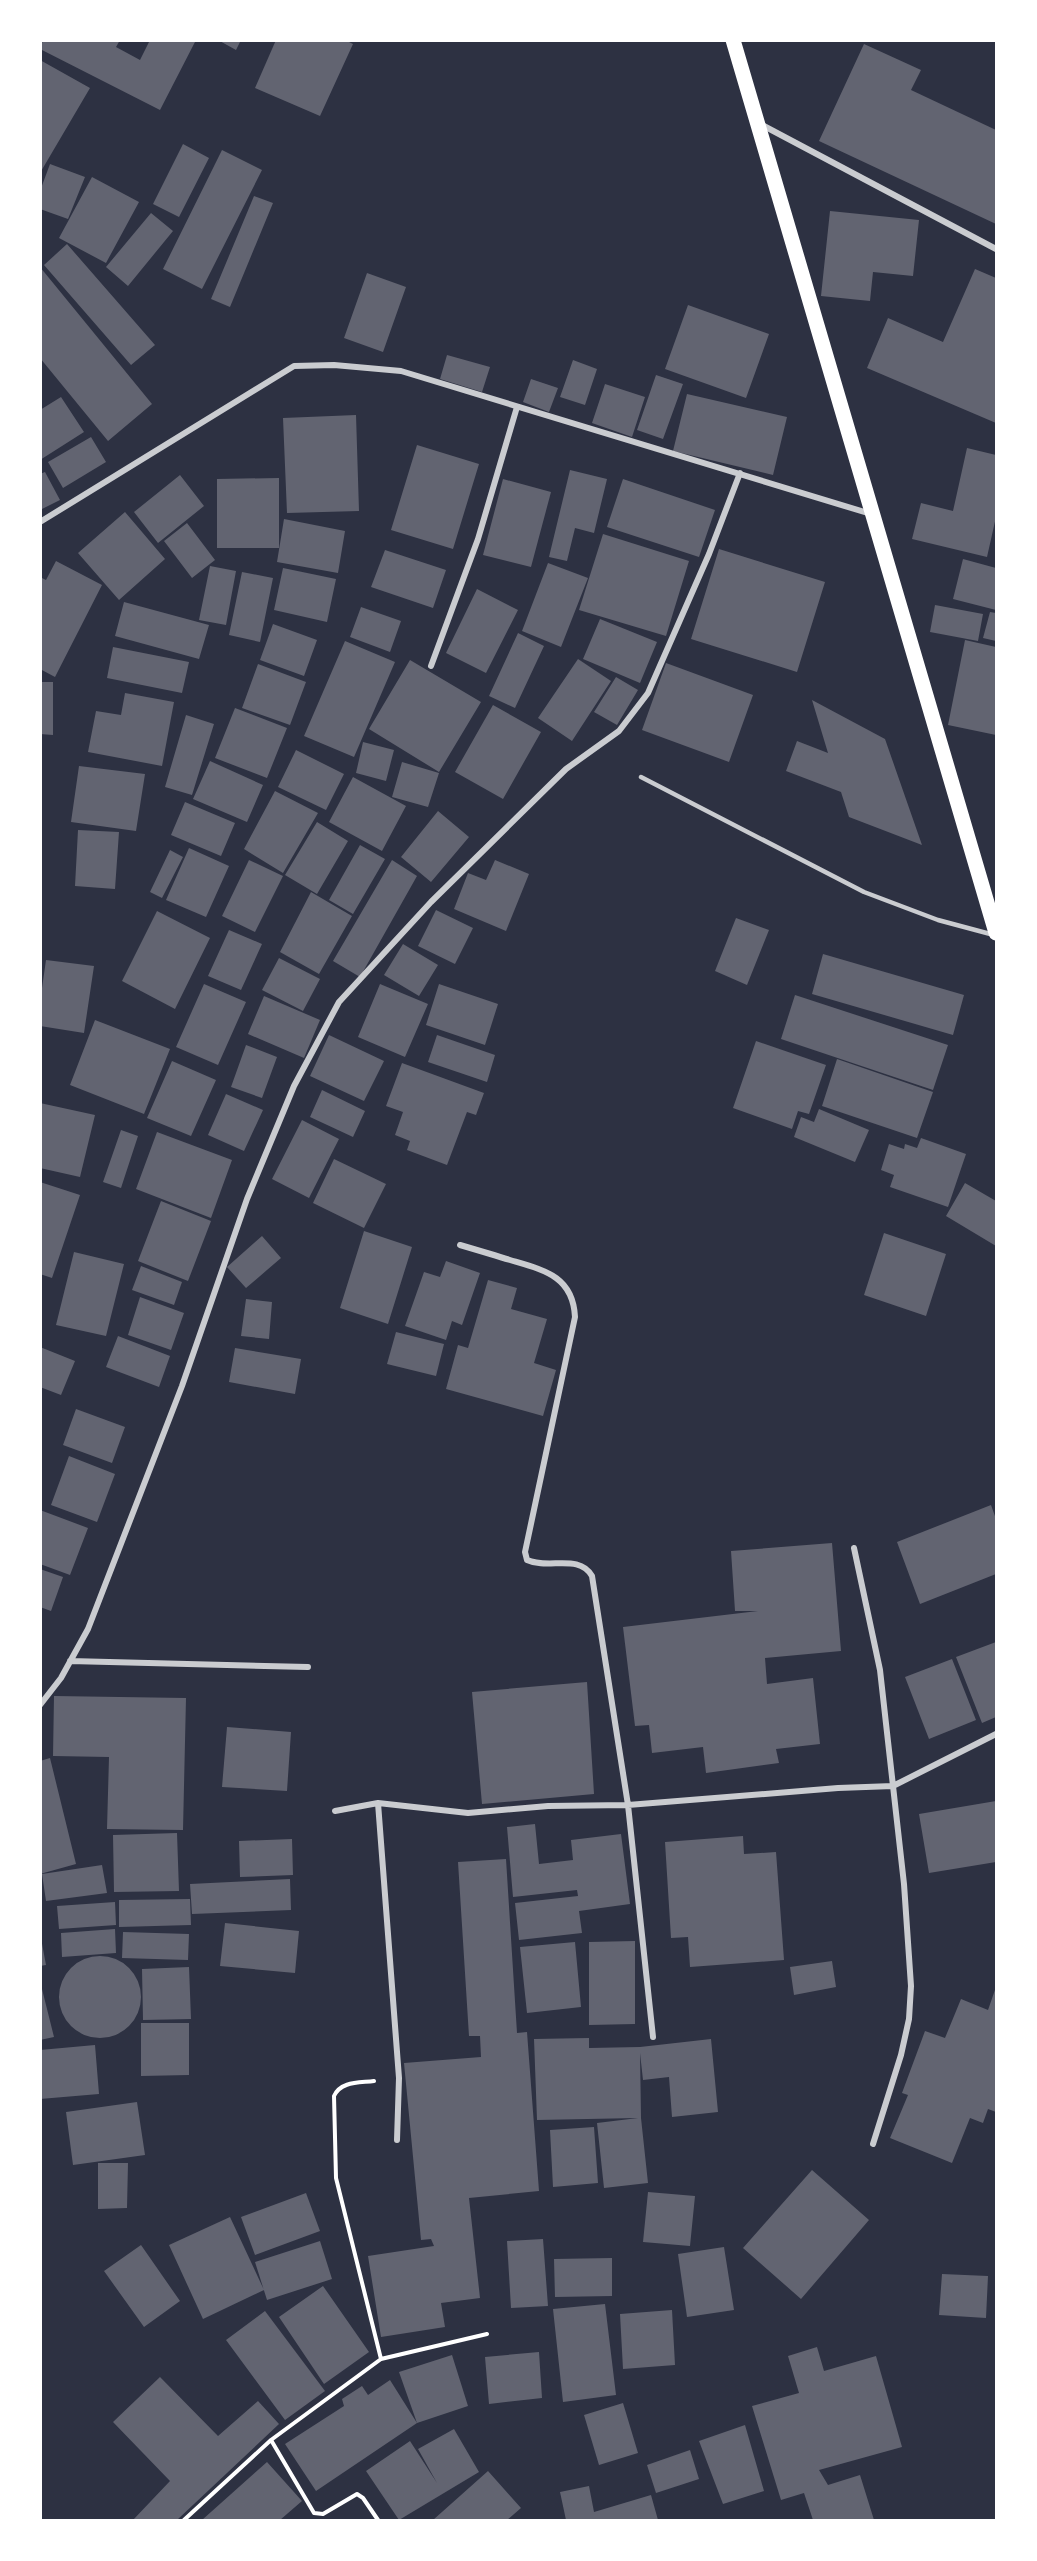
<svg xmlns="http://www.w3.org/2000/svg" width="1037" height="2561" font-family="Lato,sans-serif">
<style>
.building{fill:#626471}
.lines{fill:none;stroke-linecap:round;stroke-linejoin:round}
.path{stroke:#fff;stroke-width:4}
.service{stroke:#caccd0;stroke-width:4.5}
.minor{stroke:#caccd0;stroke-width:6}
.primary{stroke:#fff;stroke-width:15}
</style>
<rect width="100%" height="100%" fill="#2d3142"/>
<path class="building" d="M 43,40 L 120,40 L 116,47 L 140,60 L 150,40 L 196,40 L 160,110 L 40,49 Z
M 218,40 L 241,40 L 236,50 Z
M 276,40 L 345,40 L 353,44 L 320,116 L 255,88 Z
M 864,44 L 921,70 L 911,90 L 996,130 L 996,224 L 819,141 Z
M 40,60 L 90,88 L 40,173 Z
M 183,144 L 209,158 L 179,217 L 153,204 Z
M 222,150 L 262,170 L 202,289 L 163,269 Z
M 50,164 L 85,177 L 68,219 L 40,209 L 40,191 Z
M 92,177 L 139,202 L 106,263 L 59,238 Z
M 254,196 L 273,203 L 230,307 L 211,299 Z
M 830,211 L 919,220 L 913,276 L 873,272 L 870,301 L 821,296 Z
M 151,213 L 173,231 L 128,286 L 106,267 Z
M 67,244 L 155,345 L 131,365 L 44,265 Z
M 40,267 L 152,404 L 108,441 L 40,358 Z
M 975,269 L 996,278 L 996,423 L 867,368 L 888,318 L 943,342 Z
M 367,273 L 406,287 L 383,352 L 344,338 Z
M 688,305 L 769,334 L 746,398 L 665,369 Z
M 447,355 L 490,367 L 482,392 L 440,379 Z
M 573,360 L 597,369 L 585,405 L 560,397 Z
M 656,375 L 683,384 L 663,439 L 637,430 Z
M 531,379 L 558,388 L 549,412 L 523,402 Z
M 605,384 L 645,397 L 632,437 L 592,423 Z
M 687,394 L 787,417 L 773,475 L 673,451 Z
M 61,397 L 84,432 L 40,460 L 40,410 Z
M 356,415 L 359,511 L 287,513 L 283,418 Z
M 91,437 L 106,462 L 63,488 L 48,462 Z
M 417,445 L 479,464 L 453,549 L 391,530 Z
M 967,448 L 996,455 L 996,517 L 987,557 L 912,539 L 921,503 L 953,511 Z
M 570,470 L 607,479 L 594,533 L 575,528 L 567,561 L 549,557 Z
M 45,472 L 60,500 L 40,510 L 40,474 Z
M 180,475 L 204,506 L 158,543 L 134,512 Z
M 279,478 L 279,548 L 217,548 L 217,479 Z
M 503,479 L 551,492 L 531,567 L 483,555 Z
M 623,479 L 715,510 L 699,557 L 607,527 Z
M 125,512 L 165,559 L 119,600 L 78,553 Z
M 284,519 L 345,531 L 338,573 L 277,562 Z
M 187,523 L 215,560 L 192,578 L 164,541 Z
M 603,534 L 689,561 L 666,636 L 579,610 Z
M 719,549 L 825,582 L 797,672 L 691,639 Z
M 385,550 L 446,570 L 433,608 L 371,587 Z
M 963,559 L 996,568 L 996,610 L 953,599 Z
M 56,561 L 102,585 L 55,677 L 40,669 L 40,577 L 46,580 Z
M 548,563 L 588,578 L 561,647 L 522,631 Z
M 210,566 L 236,571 L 226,625 L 199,620 Z
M 283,568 L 336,579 L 327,622 L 274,610 Z
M 242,572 L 273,578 L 260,642 L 229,635 Z
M 477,589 L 518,610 L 486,673 L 446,653 Z
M 124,602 L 209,625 L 199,659 L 115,636 Z
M 935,605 L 983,614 L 978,641 L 930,632 Z
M 361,607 L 401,621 L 390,652 L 350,637 Z
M 990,612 L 996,613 L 996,641 L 983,638 Z
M 600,619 L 657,642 L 640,683 L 583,659 Z
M 273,624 L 317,640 L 304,676 L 260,660 Z
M 518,633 L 544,646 L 515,708 L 489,696 Z
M 965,640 L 996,647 L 996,735 L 948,725 Z
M 345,641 L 395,662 L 354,757 L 304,736 Z
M 113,647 L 189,662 L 182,693 L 107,678 Z
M 578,659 L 611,681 L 572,741 L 538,718 Z
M 410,660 L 481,702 L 439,772 L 369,729 Z
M 666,663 L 753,695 L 729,762 L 642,730 Z
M 258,664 L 306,682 L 290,725 L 242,708 Z
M 616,677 L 638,690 L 617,725 L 594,712 Z
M 40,682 L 53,682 L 53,735 L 40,734 Z
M 125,693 L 174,702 L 162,766 L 88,752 L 96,711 L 121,715 Z
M 812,700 L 885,739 L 922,845 L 849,817 L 841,792 L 786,771 L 797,741 L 828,753 Z
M 493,705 L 541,732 L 503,799 L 455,772 Z
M 235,708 L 287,728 L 267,778 L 215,758 Z
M 186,715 L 214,724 L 192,795 L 165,787 Z
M 363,742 L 394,750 L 386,781 L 356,773 Z
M 296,750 L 344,774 L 326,810 L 278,787 Z
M 210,761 L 263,785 L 247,822 L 193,799 Z
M 402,762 L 439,773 L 428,807 L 392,797 Z
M 79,766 L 145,774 L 136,831 L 71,822 Z
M 353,777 L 406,806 L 382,851 L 329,822 Z
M 275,791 L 318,813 L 283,873 L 244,849 Z
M 185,802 L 235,823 L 221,856 L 171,835 Z
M 438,811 L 469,837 L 431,882 L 401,857 Z
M 317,822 L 348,841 L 317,894 L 285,875 Z
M 78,830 L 119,832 L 115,889 L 75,886 Z
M 360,845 L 385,859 L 353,914 L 329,900 Z
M 189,848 L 229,866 L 206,917 L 166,900 Z
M 170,850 L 183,857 L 162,898 L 150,892 Z
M 249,860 L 283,876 L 255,932 L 222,916 Z
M 392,860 L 417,876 L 360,977 L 333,961 Z
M 495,860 L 529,874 L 506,931 L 454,909 L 468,873 L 486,880 Z
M 311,892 L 352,916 L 319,974 L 280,952 Z
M 436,910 L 473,928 L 455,964 L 418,946 Z
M 157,911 L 210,938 L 175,1009 L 122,981 Z
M 736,918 L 769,930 L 747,985 L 715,971 Z
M 229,930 L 262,944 L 241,990 L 208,976 Z
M 403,944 L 438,965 L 419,996 L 384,975 Z
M 823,954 L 964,995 L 953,1035 L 812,994 Z
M 279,958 L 320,979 L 303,1011 L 262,990 Z
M 46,960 L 94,966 L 84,1033 L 40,1026 L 40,1002 Z
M 204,984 L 246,1002 L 218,1065 L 176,1047 Z
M 380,984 L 428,1004 L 405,1057 L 358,1037 Z
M 439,984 L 498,1004 L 485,1045 L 426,1025 Z
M 795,995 L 948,1045 L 933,1090 L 781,1039 Z
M 264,996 L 320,1020 L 304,1058 L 248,1034 Z
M 95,1020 L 170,1049 L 144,1114 L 70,1085 Z
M 329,1035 L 384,1061 L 364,1101 L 310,1076 Z
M 437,1035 L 495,1055 L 487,1082 L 428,1062 Z
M 756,1041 L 826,1065 L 809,1114 L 798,1111 L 792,1129 L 733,1108 Z
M 246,1045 L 277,1057 L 262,1098 L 231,1087 Z
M 837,1059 L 933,1092 L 917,1138 L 822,1106 Z
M 172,1061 L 216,1080 L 191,1136 L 147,1118 Z
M 402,1063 L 484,1093 L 476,1115 L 467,1112 L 447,1165 L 407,1150 L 410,1141 L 395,1135 L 403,1112 L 386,1106 Z
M 322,1090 L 365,1111 L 353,1137 L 310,1117 Z
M 226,1094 L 263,1110 L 244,1151 L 208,1135 Z
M 40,1103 L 95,1115 L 80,1177 L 40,1168 Z
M 819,1109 L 869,1130 L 855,1162 L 794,1137 L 801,1117 L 814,1122 Z
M 302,1120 L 339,1139 L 309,1198 L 272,1179 Z
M 121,1130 L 138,1136 L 121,1188 L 103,1182 Z
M 157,1132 L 232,1160 L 211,1218 L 136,1189 Z
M 921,1138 L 966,1154 L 948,1207 L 890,1187 L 894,1175 L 881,1170 L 889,1144 L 904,1149 L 905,1144 L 917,1148 Z
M 334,1159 L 386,1184 L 364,1228 L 313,1203 Z
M 40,1182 L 80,1195 L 52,1278 L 40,1274 Z
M 965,1183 L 996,1201 L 996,1246 L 946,1216 Z
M 161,1201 L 211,1221 L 188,1281 L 138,1261 Z
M 364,1231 L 412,1247 L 388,1324 L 340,1308 Z
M 884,1233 L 946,1254 L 926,1316 L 864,1295 Z
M 262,1236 L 281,1258 L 246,1288 L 227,1267 Z
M 74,1252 L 124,1264 L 106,1336 L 56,1325 Z
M 446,1261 L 480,1273 L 462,1325 L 452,1321 L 446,1340 L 405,1326 L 424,1272 L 440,1277 Z
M 141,1266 L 182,1282 L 174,1305 L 132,1290 Z
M 488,1280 L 517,1288 L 511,1309 L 547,1319 L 534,1363 L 556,1370 L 543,1416 L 446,1389 L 458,1345 L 468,1348 Z
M 140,1297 L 184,1313 L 171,1350 L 128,1335 Z
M 246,1299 L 272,1302 L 269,1339 L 241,1336 Z
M 396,1332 L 444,1344 L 436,1376 L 387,1364 Z
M 118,1336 L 170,1356 L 159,1387 L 106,1367 Z
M 40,1347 L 75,1361 L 61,1395 L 40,1387 Z
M 235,1348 L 301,1359 L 295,1394 L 229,1382 Z
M 76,1409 L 125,1427 L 112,1463 L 63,1445 Z
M 69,1456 L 115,1474 L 97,1522 L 51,1505 Z
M 991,1505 L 996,1519 L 996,1574 L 920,1604 L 897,1542 Z
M 40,1510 L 88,1528 L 70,1575 L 40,1564 Z
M 832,1543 L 841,1651 L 765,1658 L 767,1684 L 813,1678 L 820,1744 L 776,1749 L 779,1763 L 706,1773 L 703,1747 L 652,1753 L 649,1725 L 635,1726 L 623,1627 L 758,1611 L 735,1611 L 731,1551 Z
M 40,1569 L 63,1577 L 51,1611 L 40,1607 Z
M 996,1642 L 996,1717 L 982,1723 L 956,1657 Z
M 952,1659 L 976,1720 L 929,1739 L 905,1677 Z
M 587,1682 L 594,1794 L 482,1804 L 472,1692 Z
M 54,1696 L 186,1698 L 183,1830 L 107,1829 L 109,1757 L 53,1756 Z
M 227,1727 L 291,1732 L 287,1791 L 222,1787 Z
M 50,1758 L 76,1864 L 40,1874 L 40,1761 Z
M 996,1801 L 996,1862 L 929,1873 L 919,1814 Z
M 535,1824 L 539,1864 L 573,1860 L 571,1840 L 621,1834 L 630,1904 L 579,1911 L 582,1933 L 519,1940 L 515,1903 L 578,1896 L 577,1890 L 513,1897 L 507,1827 Z
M 177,1833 L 179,1891 L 114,1892 L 113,1835 Z
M 743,1836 L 744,1854 L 776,1852 L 784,1960 L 690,1967 L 688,1937 L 671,1938 L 665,1842 Z
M 292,1839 L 293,1875 L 240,1877 L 239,1841 Z
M 506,1859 L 517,2033 L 527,2032 L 539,2191 L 469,2198 L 480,2298 L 441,2303 L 445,2327 L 381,2337 L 368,2256 L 434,2246 L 431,2239 L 421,2240 L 404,2063 L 481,2057 L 480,2036 L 469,2036 L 458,1862 Z
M 102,1865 L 107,1893 L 46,1901 L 42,1874 Z
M 290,1879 L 291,1910 L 192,1914 L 190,1884 Z
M 190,1899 L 191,1925 L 119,1927 L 119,1900 Z
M 115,1902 L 116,1925 L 59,1929 L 57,1906 Z
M 225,1923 L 299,1931 L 295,1973 L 220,1966 Z
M 115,1929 L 116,1953 L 62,1957 L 61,1933 Z
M 123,1932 L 189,1934 L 188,1960 L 122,1958 Z
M 40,1933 L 46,1965 L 40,1966 Z
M 635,1941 L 635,2024 L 589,2025 L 589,1942 Z
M 575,1942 L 581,2007 L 527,2013 L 520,1947 Z
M59 1997a41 41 0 1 1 82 0a41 41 0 1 1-82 0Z
M 832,1961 L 836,1987 L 794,1995 L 790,1967 Z
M 189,1967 L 191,2019 L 143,2020 L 142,1969 Z
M 40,1981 L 54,2037 L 40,2040 Z
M 996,1987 L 996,2112 L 988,2109 L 983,2123 L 970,2118 L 952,2163 L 890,2138 L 908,2095 L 902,2093 L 925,2031 L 945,2038 L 961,1999 L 988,2010 Z
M 141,2023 L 189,2023 L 189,2075 L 141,2076 Z
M 589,2038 L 589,2048 L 640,2047 L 711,2039 L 718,2112 L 672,2117 L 669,2077 L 643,2080 L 640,2053 L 641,2118 L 648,2183 L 604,2188 L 597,2123 L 638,2118 L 537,2120 L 534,2039 Z
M 95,2045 L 99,2094 L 40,2099 L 40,2050 Z
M 137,2102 L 145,2155 L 73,2165 L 66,2112 Z
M 594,2127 L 598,2183 L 553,2187 L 550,2130 Z
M 98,2163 L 128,2163 L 127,2208 L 98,2209 Z
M 812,2170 L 869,2220 L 801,2299 L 743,2248 Z
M 648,2192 L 695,2196 L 690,2246 L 643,2242 Z
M 306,2193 L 320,2231 L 255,2255 L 241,2217 Z
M 230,2217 L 264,2290 L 203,2319 L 169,2245 Z
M 543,2239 L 548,2306 L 511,2308 L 507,2241 Z
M 320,2241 L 332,2279 L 267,2300 L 255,2262 Z
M 141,2245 L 180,2301 L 144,2327 L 104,2271 Z
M 724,2247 L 734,2310 L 687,2317 L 678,2254 Z
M 612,2258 L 612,2296 L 555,2297 L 554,2259 Z
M 942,2274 L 988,2276 L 986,2318 L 939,2315 Z
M 323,2286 L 369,2352 L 324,2384 L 279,2317 Z
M 605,2304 L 616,2395 L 563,2402 L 553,2309 Z
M 672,2310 L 675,2365 L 623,2369 L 620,2314 Z
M 265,2311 L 325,2391 L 285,2420 L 226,2340 Z
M 817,2347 L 824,2371 L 876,2356 L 902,2447 L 819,2470 L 828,2485 L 860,2475 L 874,2520 L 813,2520 L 804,2493 L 781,2500 L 752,2406 L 799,2393 L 788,2356 Z
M 539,2352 L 542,2398 L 489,2404 L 485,2357 Z
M 452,2355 L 468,2406 L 417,2423 L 316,2491 L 285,2444 L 344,2406 L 342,2399 L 362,2386 L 368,2395 L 390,2380 L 417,2423 L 399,2372 Z
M 160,2377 L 218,2436 L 258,2401 L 279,2424 L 177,2520 L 133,2520 L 170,2481 L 113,2422 Z
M 623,2403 L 638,2453 L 599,2465 L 584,2415 Z
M 745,2425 L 764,2491 L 723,2504 L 699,2441 Z
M 454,2429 L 479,2472 L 399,2520 L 366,2471 L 410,2441 L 437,2483 L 418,2449 Z
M 690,2450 L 699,2479 L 656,2493 L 647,2465 Z
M 267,2462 L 302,2501 L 280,2520 L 202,2520 Z
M 488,2471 L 521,2508 L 507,2520 L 433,2520 Z
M 589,2486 L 594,2512 L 651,2495 L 658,2520 L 566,2520 L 560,2492 Z"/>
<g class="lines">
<path class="path" d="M 374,2081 C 359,2083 341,2081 334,2096 L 336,2178 L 381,2359
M 271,2440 L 314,2513 L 323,2514 L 357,2494 L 363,2498 L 378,2520
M 184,2520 L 271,2440 L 381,2359 L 487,2334"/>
<path class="service" d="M 641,777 L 864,892 L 938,920 L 994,935"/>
<path class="minor" d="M 762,125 L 996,249
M 40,522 L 294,366 L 334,365 L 401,371 L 871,514
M 431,666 L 478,539 L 517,407
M 460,1245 C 477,1250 494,1255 510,1260 C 544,1270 573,1276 575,1317 L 525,1552 L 527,1560 C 548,1570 579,1553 592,1576 L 628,1805 L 653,2037
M 854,1548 L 880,1670 L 904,1884 L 911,1986 L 909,2019 L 901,2055 L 873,2144
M 70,1661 L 308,1667
M 40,1705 L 61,1678 L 88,1629 L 182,1386 L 247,1199 L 294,1086 L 339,1002 L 431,902 L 566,769 L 619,731 L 648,693 L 709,554 L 740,473
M 378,1803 L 399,2078 L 397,2140
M 335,1811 L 378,1803 L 468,1813 L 548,1806 L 628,1805 L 838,1788 L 893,1786 L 996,1734"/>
<path class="primary" d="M 733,40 L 996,933"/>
</g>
<rect width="1037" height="2561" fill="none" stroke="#ffffff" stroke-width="84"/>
</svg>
